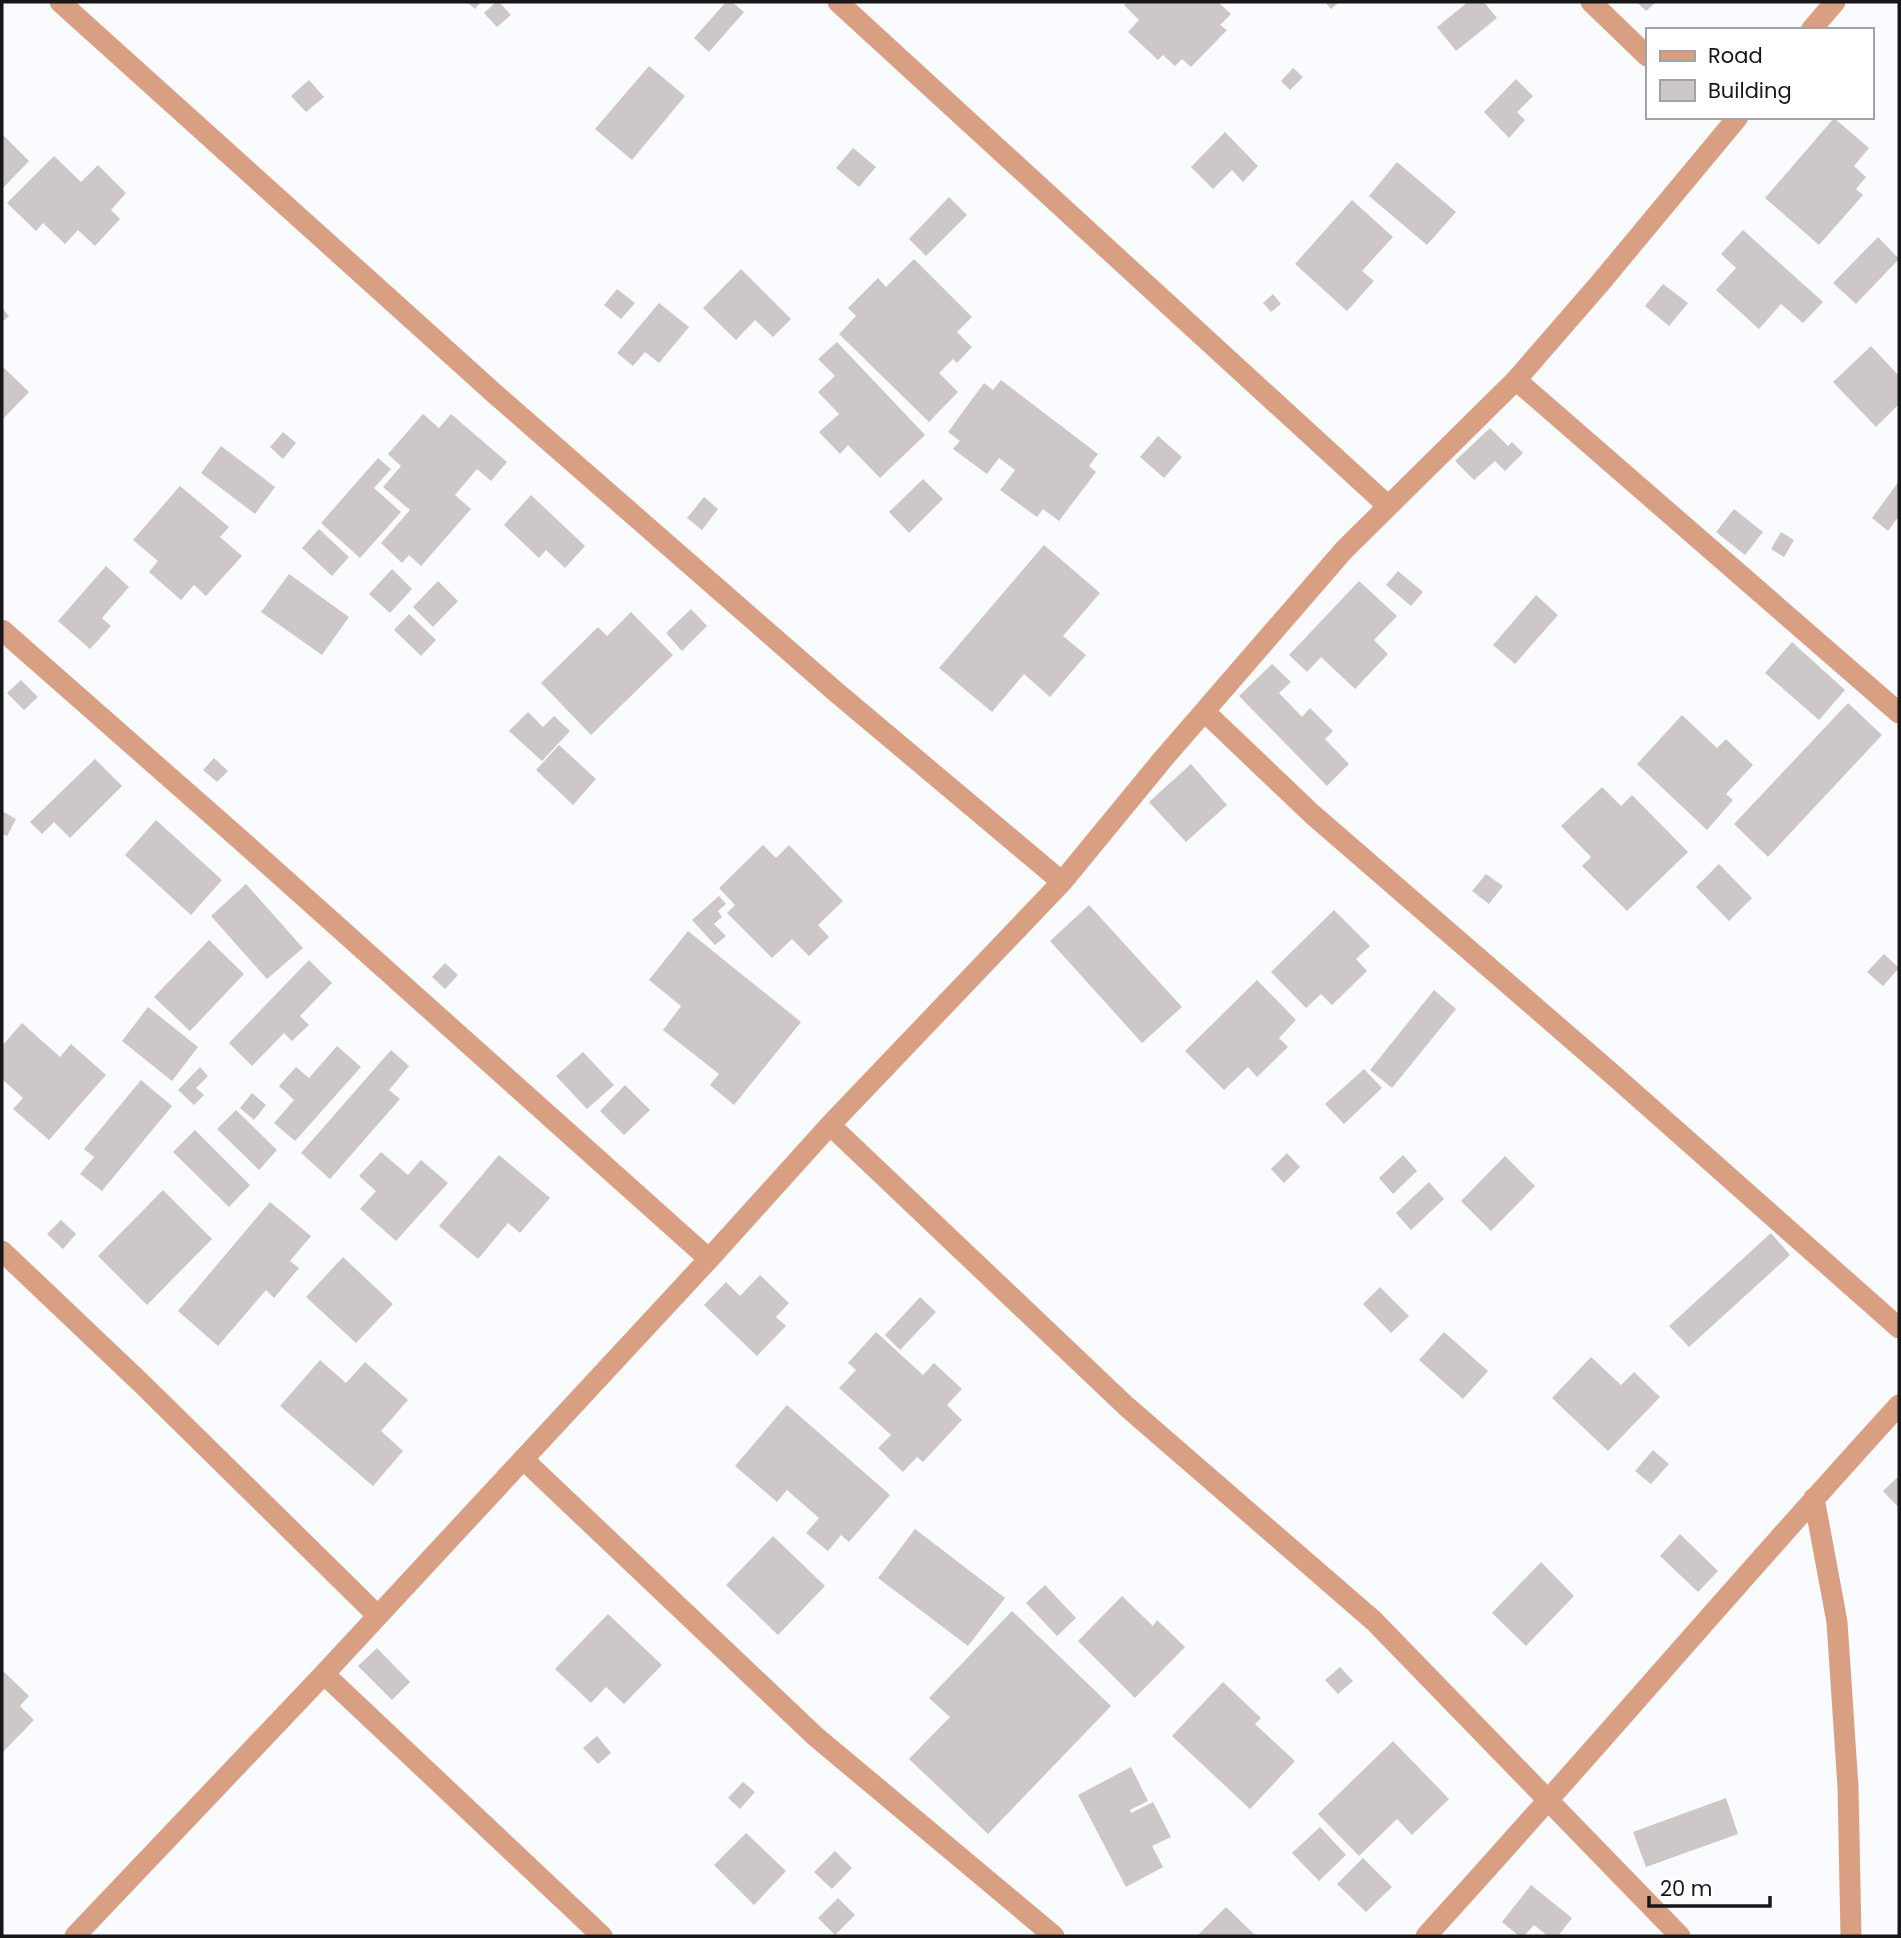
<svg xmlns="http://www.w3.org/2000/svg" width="1901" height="1938" font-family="Poppins,sans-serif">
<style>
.building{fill:#cdc7c7}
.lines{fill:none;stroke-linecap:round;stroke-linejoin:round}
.minor{stroke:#d99f83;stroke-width:21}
</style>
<rect width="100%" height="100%" fill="#fafbff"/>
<path class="building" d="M 467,2 L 481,2 L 475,9 Z
M 496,2 L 499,2 L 511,15 L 497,27 L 484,13 Z
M 726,2 L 732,2 L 744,12 L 709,52 L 694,38 Z
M 1127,2 L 1218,2 L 1231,14 L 1220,25 L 1227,30 L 1191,67 L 1182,59 L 1175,66 L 1163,55 L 1158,60 L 1128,32 L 1139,20 L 1124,5 Z
M 1325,2 L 1339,2 L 1331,9 Z
M 1468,2 L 1484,2 L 1497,18 L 1456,51 L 1437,27 Z
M 1637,2 L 1656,2 L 1646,11 Z
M 649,66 L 685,96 L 632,160 L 595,129 Z
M 1293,68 L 1303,77 L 1290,90 L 1281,81 Z
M 1516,79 L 1533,96 L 1517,112 L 1525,120 L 1509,138 L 1484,112 Z
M 309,80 L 324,97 L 306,112 L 291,96 Z
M 1834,118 L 1869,148 L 1854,166 L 1866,177 L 1856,189 L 1863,195 L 1819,245 L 1765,198 Z
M 1225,132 L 1258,166 L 1243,182 L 1232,170 L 1213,189 L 1191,167 Z
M 2,134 L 29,161 L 2,189 Z
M 853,148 L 876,167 L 859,187 L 836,168 Z
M 54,156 L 81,182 L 98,165 L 126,193 L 111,210 L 120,219 L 95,246 L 78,230 L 65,244 L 43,223 L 36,231 L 7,203 Z
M 1397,162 L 1456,212 L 1427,245 L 1369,196 Z
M 949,197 L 967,215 L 926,256 L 909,239 Z
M 1352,200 L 1393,237 L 1362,271 L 1374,281 L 1347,311 L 1295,264 Z
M 1743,230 L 1823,302 L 1803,323 L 1781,304 L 1759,329 L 1716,290 L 1736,268 L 1721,254 Z
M 1878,237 L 1899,259 L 1856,304 L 1833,283 Z
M 914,259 L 972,317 L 957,332 L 972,347 L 957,363 L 953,359 L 939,373 L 958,392 L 929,422 L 839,334 L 856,316 L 848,308 L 878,278 L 886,287 Z
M 741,269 L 791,319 L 773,337 L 755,320 L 736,340 L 703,308 Z
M 1663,284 L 1688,303 L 1669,326 L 1645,306 Z
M 617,289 L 635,303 L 621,319 L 604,305 Z
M 1273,294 L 1281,304 L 1271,312 L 1263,303 Z
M 659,303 L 689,327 L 659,363 L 645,352 L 633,366 L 617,353 Z
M 2,308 L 9,316 L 2,322 Z
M 837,342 L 925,435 L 880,478 L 848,445 L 840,454 L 819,432 L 839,414 L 818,392 L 835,376 L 818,359 Z
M 1871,346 L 1899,376 L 1899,404 L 1876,427 L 1833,382 Z
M 2,366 L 29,392 L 2,420 Z
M 1001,380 L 1098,454 L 1089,466 L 1096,472 L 1059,521 L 1043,509 L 1037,517 L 1000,490 L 1015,470 L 999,458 L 987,474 L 953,449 L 960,441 L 948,432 L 984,383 L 993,390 Z
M 423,414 L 439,428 L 451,414 L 507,462 L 491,481 L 477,469 L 455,495 L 471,509 L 421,566 L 409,555 L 402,563 L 381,543 L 410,510 L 383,487 L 401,466 L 388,454 Z
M 1490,428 L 1508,446 L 1512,442 L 1523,453 L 1505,471 L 1495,461 L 1474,480 L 1455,461 Z
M 283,432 L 296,443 L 283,459 L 270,447 Z
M 1158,436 L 1182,457 L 1164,478 L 1140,457 Z
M 221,446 L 275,487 L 255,514 L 201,473 Z
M 378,458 L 391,469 L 374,488 L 401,512 L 360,558 L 321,523 Z
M 923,479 L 943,499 L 909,533 L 889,512 Z
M 1899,481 L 1899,516 L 1888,531 L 1872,518 Z
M 180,486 L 229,527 L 220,537 L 242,556 L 206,596 L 194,585 L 181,600 L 149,572 L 158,561 L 133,540 Z
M 531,495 L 585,546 L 565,568 L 546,550 L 539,558 L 504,525 Z
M 704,497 L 718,509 L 702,530 L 687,518 Z
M 1734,509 L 1763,532 L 1745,555 L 1716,532 Z
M 319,529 L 349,557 L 332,576 L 302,548 Z
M 1781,532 L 1794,540 L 1784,557 L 1771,549 Z
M 1044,545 L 1100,593 L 1063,636 L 1086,655 L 1050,697 L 1024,674 L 992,712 L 939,668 Z
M 106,566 L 129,587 L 102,618 L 111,626 L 90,649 L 58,621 Z
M 392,569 L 412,589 L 390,613 L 369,594 Z
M 1398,571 L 1423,592 L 1411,606 L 1386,585 Z
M 289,574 L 349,617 L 322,655 L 261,612 Z
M 438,581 L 458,601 L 433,627 L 413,607 Z
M 1359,581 L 1397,616 L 1374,640 L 1388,654 L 1355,689 L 1321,657 L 1307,672 L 1289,655 Z
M 1536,595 L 1558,615 L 1515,664 L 1493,645 Z
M 691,609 L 707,626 L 682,651 L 666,633 Z
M 631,612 L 673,655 L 591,735 L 541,683 L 598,627 L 607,636 Z
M 409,614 L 436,640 L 421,656 L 394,630 Z
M 1792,642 L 1845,690 L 1819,720 L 1765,673 Z
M 1272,664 L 1291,682 L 1279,693 L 1302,717 L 1310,708 L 1333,731 L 1325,739 L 1349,764 L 1327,786 L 1239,696 Z
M 21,680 L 38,697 L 24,710 L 7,693 Z
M 1848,703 L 1882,735 L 1768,857 L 1734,824 Z
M 528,712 L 543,727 L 554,716 L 570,731 L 542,761 L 509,731 Z
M 1682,715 L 1717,748 L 1726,739 L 1753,765 L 1726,794 L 1733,800 L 1707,830 L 1637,764 Z
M 559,745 L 596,779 L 573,805 L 536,770 Z
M 214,758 L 228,771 L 217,782 L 203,770 Z
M 95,759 L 122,786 L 70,838 L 54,822 L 42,834 L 30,822 Z
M 1191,764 L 1227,805 L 1186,842 L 1149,802 Z
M 1602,787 L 1621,806 L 1632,795 L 1688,852 L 1627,911 L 1582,866 L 1591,857 L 1561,826 Z
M 2,811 L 16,819 L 7,836 L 2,834 Z
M 156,820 L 222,880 L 191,915 L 125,855 Z
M 763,845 L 776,858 L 789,845 L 843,901 L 818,925 L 829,937 L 809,956 L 792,939 L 772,958 L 727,913 L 735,905 L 719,888 Z
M 1719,864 L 1752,898 L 1729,921 L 1696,887 Z
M 1486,874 L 1503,886 L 1489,904 L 1472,891 Z
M 246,884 L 303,948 L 267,979 L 211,916 Z
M 719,896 L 726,904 L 718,911 L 722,917 L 714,924 L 726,936 L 715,945 L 692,920 Z
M 1089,905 L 1182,1007 L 1142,1043 L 1050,941 Z
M 1334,910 L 1370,946 L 1356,959 L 1367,971 L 1332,1005 L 1321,994 L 1306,1008 L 1271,972 Z
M 688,931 L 801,1022 L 734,1105 L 710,1085 L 719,1074 L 663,1030 L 681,1006 L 649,980 Z
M 209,940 L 244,974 L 190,1031 L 154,997 Z
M 1884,954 L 1899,968 L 1883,986 L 1867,972 Z
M 309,960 L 332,983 L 300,1016 L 309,1025 L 292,1041 L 284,1033 L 252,1066 L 229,1043 Z
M 445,963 L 458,975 L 445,989 L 432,977 Z
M 1257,980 L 1296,1020 L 1279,1038 L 1288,1047 L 1257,1077 L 1248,1067 L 1224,1090 L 1185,1051 Z
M 1434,990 L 1456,1009 L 1392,1088 L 1370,1070 Z
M 148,1007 L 198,1047 L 172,1081 L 122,1041 Z
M 22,1023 L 60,1057 L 71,1044 L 106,1075 L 49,1140 L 13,1109 L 23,1098 L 2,1079 L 2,1046 Z
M 337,1046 L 361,1067 L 295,1141 L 274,1123 L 294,1100 L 279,1086 L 296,1067 L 309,1078 Z
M 391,1050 L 409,1066 L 389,1090 L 400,1099 L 330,1179 L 301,1153 Z
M 583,1052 L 614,1085 L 587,1109 L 556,1076 Z
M 200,1067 L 208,1076 L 196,1088 L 204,1095 L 194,1105 L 178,1090 Z
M 1364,1069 L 1382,1088 L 1344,1124 L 1325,1104 Z
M 141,1080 L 172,1106 L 102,1191 L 80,1174 L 94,1157 L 84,1149 Z
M 625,1085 L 650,1110 L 624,1135 L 600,1111 Z
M 252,1093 L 266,1105 L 254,1120 L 240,1108 Z
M 236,1110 L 277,1150 L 259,1170 L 217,1129 Z
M 195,1130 L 250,1185 L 229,1207 L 173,1152 Z
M 381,1152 L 408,1175 L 421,1160 L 448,1183 L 396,1241 L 360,1209 L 376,1191 L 359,1176 Z
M 1287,1153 L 1300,1167 L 1284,1183 L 1271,1169 Z
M 499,1155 L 550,1198 L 520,1233 L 508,1223 L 478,1259 L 439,1226 Z
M 1403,1155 L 1417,1171 L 1393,1194 L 1379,1178 Z
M 1505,1156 L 1535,1186 L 1491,1231 L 1461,1201 Z
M 1429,1182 L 1444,1199 L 1411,1230 L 1396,1213 Z
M 163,1190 L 212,1239 L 147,1305 L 98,1256 Z
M 270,1202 L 311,1236 L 290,1261 L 299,1268 L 274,1298 L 266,1290 L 218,1346 L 178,1311 Z
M 61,1220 L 76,1234 L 63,1249 L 47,1234 Z
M 1771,1233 L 1790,1255 L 1689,1347 L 1669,1326 Z
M 343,1257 L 393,1304 L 356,1343 L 306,1297 Z
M 760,1275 L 789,1303 L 776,1317 L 786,1326 L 757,1356 L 704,1305 L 726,1282 L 740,1296 Z
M 1380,1287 L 1409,1316 L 1391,1333 L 1363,1304 Z
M 920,1297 L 936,1312 L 900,1350 L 885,1335 Z
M 876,1332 L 923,1375 L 934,1363 L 962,1389 L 947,1405 L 962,1420 L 923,1462 L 917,1457 L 903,1472 L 878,1448 L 891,1435 L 839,1388 L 856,1370 L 848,1363 Z
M 1444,1332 L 1488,1371 L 1463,1399 L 1419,1360 Z
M 1591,1357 L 1621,1385 L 1634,1372 L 1660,1397 L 1608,1451 L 1552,1398 Z
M 320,1360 L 346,1383 L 365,1362 L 408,1400 L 381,1431 L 403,1451 L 373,1486 L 280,1406 Z
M 787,1405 L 890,1495 L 849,1542 L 841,1535 L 828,1551 L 806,1533 L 819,1518 L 787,1490 L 777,1502 L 735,1466 Z
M 1653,1450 L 1669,1464 L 1651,1484 L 1635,1471 Z
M 1899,1476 L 1899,1508 L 1883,1491 Z
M 915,1529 L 1005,1598 L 968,1646 L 878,1578 Z
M 1680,1534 L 1718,1571 L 1698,1592 L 1660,1556 Z
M 773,1536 L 825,1586 L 778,1635 L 726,1585 Z
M 1541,1562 L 1574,1596 L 1526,1646 L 1492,1613 Z
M 1045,1585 L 1076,1618 L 1057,1636 L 1026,1603 Z
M 1122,1596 L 1153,1626 L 1157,1620 L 1185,1647 L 1135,1698 L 1078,1641 Z
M 1012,1611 L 1111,1706 L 988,1834 L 909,1759 L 950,1717 L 929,1698 Z
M 608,1614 L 662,1665 L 624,1704 L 606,1687 L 591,1703 L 555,1669 Z
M 377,1648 L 410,1682 L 392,1700 L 358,1666 Z
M 1340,1667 L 1353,1681 L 1338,1694 L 1325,1680 Z
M 2,1670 L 29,1696 L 20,1706 L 34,1720 L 2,1753 Z
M 1223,1682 L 1261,1718 L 1255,1724 L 1295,1761 L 1250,1809 L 1172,1736 Z
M 597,1736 L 611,1753 L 598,1764 L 583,1748 Z
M 1393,1741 L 1449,1799 L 1412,1835 L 1397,1819 L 1359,1856 L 1318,1814 Z
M 1131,1767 L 1148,1801 L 1130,1810 L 1131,1813 L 1153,1802 L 1171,1837 L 1152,1846 L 1163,1867 L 1126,1887 L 1078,1795 Z
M 743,1782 L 755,1792 L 740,1809 L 728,1798 Z
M 1726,1798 L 1738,1834 L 1646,1867 L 1633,1832 Z
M 1320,1827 L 1346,1855 L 1319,1881 L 1292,1853 Z
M 746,1833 L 786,1871 L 754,1905 L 714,1865 Z
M 835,1851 L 852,1868 L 832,1889 L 814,1872 Z
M 1363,1858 L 1392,1887 L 1366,1912 L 1337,1884 Z
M 1531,1885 L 1572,1918 L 1558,1936 L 1548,1936 L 1534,1925 L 1524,1936 L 1519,1936 L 1502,1922 Z
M 838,1898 L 855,1915 L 835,1935 L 818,1918 Z
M 1226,1907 L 1256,1936 L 1197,1936 Z"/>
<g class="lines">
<path class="minor" d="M 60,2 L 495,394 L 836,692 L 1062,882
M 838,2 L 1387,505
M 1591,2 L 1647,56
M 1811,30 L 1835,2
M 1516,380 L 1899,713
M 2,630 L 243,842 L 709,1259
M 1205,712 L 1312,814 L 1611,1073 L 1899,1328
M 830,1125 L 1126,1406 L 1374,1621 L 1680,1936
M 2,1251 L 140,1382 L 377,1615
M 523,1459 L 815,1736 L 1054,1936
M 1814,1498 L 1837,1622 L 1848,1787 L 1851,1936
M 324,1674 L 602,1936
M 75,1936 L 324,1674 L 709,1259 L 830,1125 L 1062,882 L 1163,759 L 1344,550 L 1516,380 L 1601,282 L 1738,117
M 1426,1936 C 1586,1761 1739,1580 1899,1405"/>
</g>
<rect width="1901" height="1938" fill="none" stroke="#171719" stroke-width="7"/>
<rect x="1646" y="28" width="228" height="91" fill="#ffffff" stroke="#a2a2a3" stroke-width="2"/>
<rect x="1660" y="51" width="35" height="10" fill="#d99f83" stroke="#a2a2a3" stroke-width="2"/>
<text x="1708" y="63" font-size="21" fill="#171719">Road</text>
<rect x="1660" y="80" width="35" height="21" fill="#cdc7c7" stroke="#a2a2a3" stroke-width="2"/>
<text x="1708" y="98" font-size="21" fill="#171719">Building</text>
<path d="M1649 1896v10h121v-10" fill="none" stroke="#171719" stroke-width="3.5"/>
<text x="1660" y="1896" font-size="21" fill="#171719" stroke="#ffffff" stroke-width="5" paint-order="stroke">20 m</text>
</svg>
